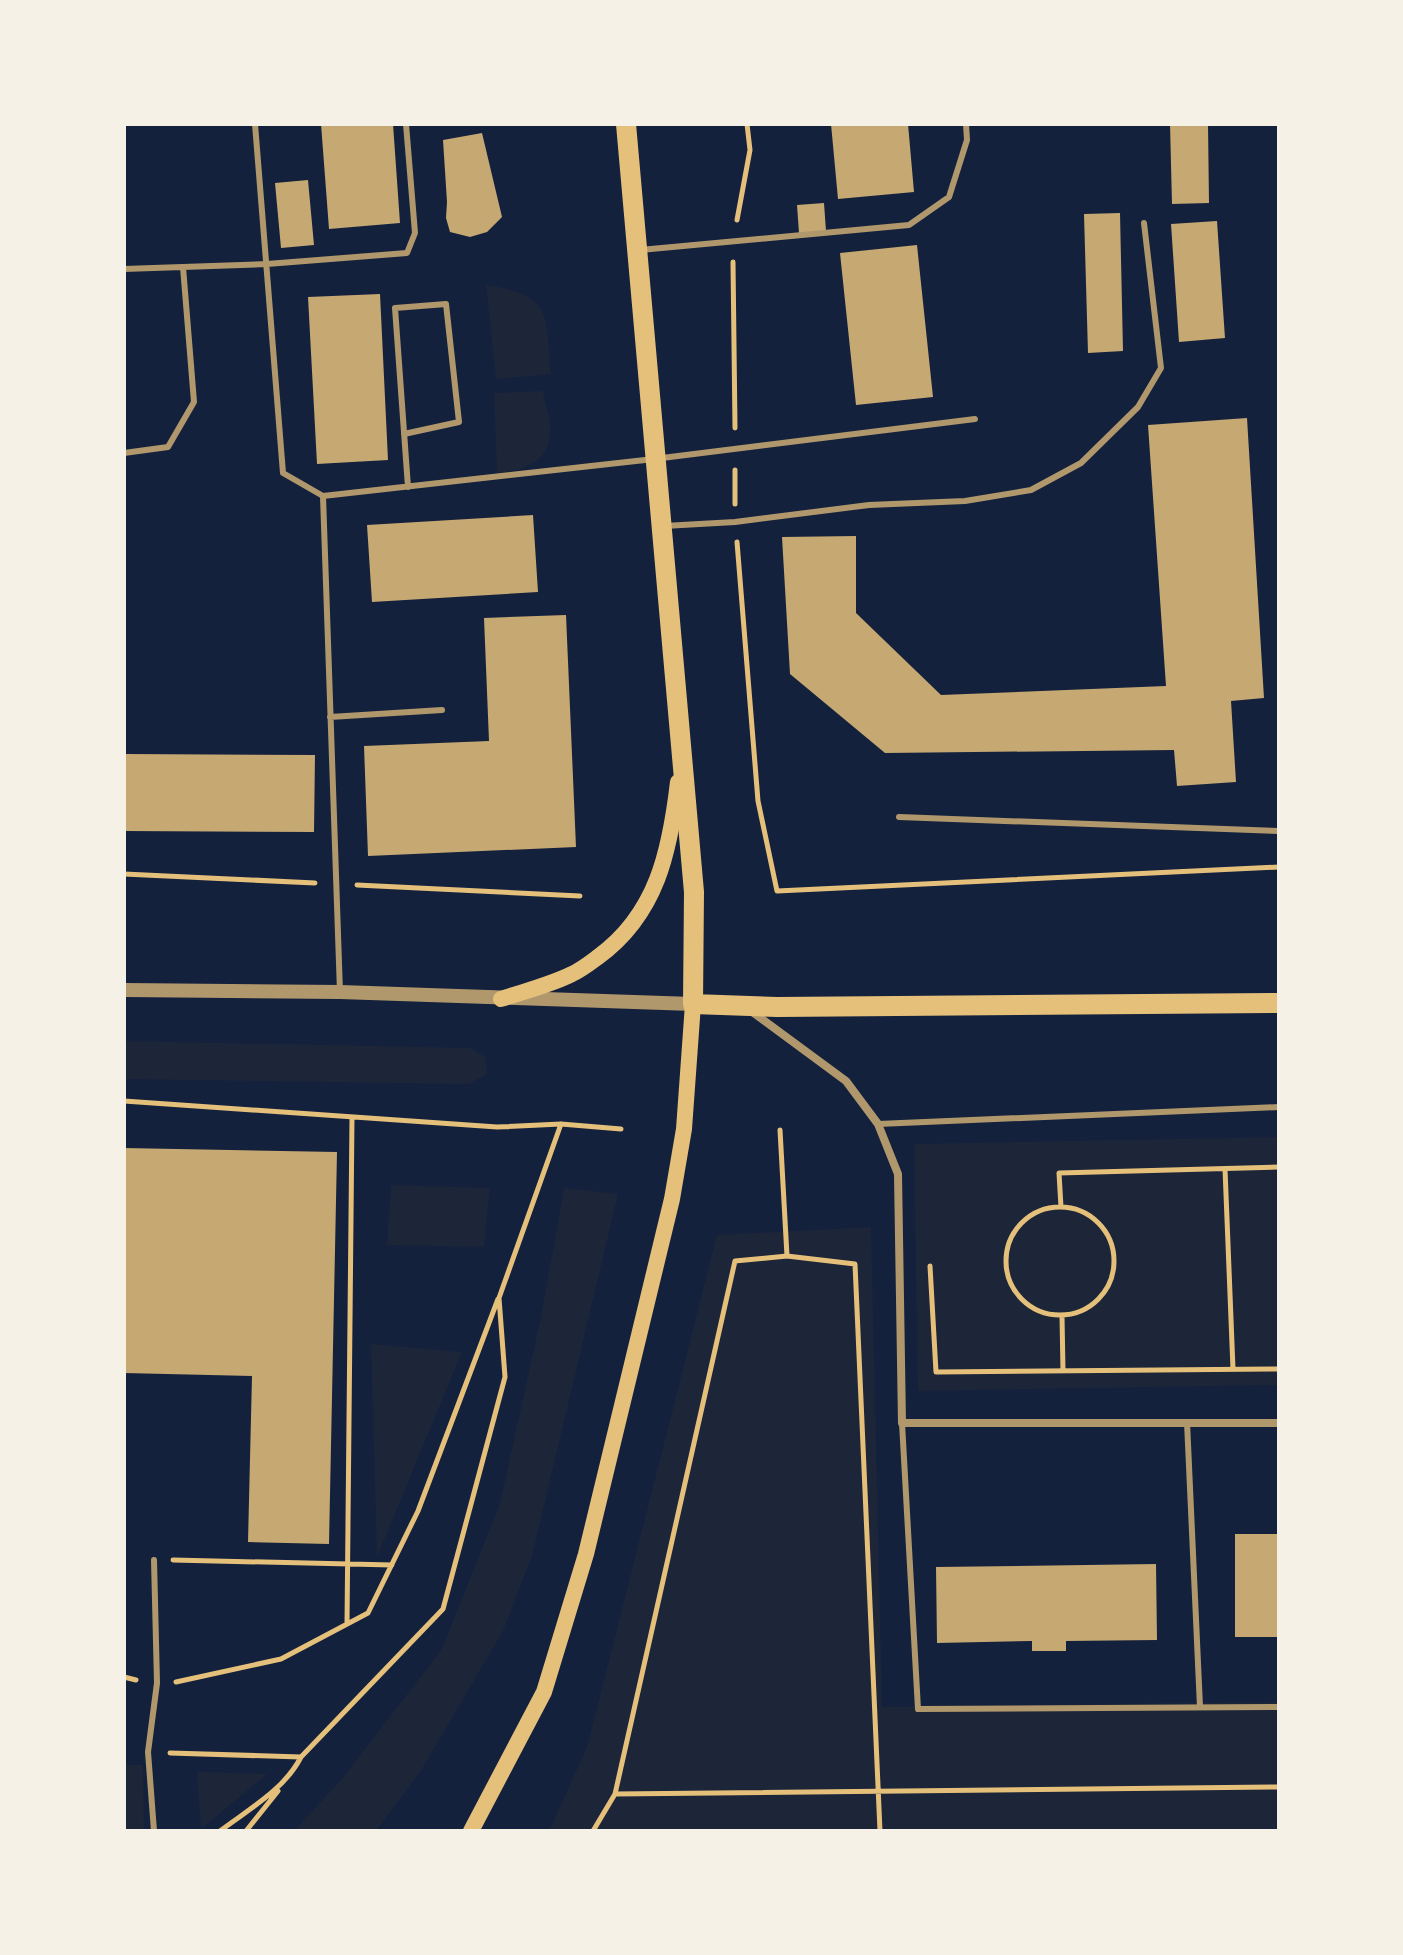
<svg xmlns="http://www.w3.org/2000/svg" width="1403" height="1955" font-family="'Noto Sans',sans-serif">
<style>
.green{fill:#1d2539}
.building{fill:#c6a872}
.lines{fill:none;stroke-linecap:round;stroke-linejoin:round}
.path{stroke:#e5c07b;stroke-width:5}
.service{stroke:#b1986c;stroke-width:6}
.minor{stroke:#b1986c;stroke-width:8}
.tertiary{stroke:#b1986c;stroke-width:14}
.secondary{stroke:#e5c07b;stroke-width:16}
.primary{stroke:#e5c07b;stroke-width:20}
</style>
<rect width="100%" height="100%" fill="#14213d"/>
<path class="green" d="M 486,285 C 554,295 545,314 551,374 L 496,379 Z
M 543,391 C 545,404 552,422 550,436 C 547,463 520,472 497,473 L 494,393 Z
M 124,1041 L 471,1048 L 485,1057 L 487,1074 L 469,1084 L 124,1079 Z
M 1279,1137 L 1279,1385 L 918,1391 L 914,1144 Z
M 391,1185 L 490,1188 L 484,1247 L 387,1245 Z
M 564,1188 L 618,1194 L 532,1556 L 503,1631 L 422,1769 L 376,1831 L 294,1831 L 341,1780 L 442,1649 L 500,1503 L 541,1317 Z
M 871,1227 L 882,1707 L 1279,1702 L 1279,1831 L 549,1831 L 587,1747 L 717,1235 Z
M 371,1344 L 462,1352 L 377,1557 Z
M 124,1765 L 143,1765 L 144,1829 L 124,1831 Z
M 197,1772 L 267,1774 L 201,1829 Z"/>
<path class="building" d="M 321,124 L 393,124 L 400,223 L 329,229 Z
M 831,124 L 908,124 L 914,192 L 838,199 Z
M 1170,124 L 1208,124 L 1209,203 L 1172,204 Z
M 482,133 L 502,217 L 487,232 L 470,237 L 450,232 L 446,218 L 447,202 L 443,140 Z
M 308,180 L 314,245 L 281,248 L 275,183 Z
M 824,203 L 826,231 L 799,233 L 797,205 Z
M 1120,213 L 1123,351 L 1088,353 L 1084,214 Z
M 1217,221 L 1225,338 L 1179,342 L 1171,224 Z
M 917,245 L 933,397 L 856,405 L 840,253 Z
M 380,294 L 388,460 L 317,464 L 308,297 Z
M 1247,418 L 1264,698 L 1231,701 L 1236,782 L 1177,786 L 1174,750 L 885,753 L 790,674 L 782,537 L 856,536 L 856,613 L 941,695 L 1166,686 L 1148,425 Z
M 533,515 L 538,592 L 372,602 L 367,525 Z
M 566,615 L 576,847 L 368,856 L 364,746 L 489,741 L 484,618 Z
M 124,754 L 315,755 L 314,832 L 124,831 Z
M 124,1148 L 337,1152 L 329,1544 L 248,1542 L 252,1376 L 124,1373 Z
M 1235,1534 L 1279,1534 L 1279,1637 L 1235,1637 Z
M 1156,1564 L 1157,1640 L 1066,1641 L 1066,1651 L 1032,1651 L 1032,1641 L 937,1643 L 936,1567 Z"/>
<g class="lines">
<path class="path" d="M 737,220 L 750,150 L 747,124
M 733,262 L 735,428
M 735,470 L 735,504
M 737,542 L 758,801 L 777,891 L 1279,867
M 124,874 L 315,883
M 357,885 L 580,896
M 124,1101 L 497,1127 L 561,1124 L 621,1129
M 780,1130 L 787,1256 L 855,1264 L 880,1831
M 1225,1169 L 1233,1369
M1006 1261a54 54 0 1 1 108 0a54 54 0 1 1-108 0Z
M 1061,1207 L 1059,1173 L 1279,1167
M 787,1256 L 735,1261 L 615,1794 L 1279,1787
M 930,1266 L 936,1372 L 1279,1369
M 1062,1316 L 1063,1371
M 173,1560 L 392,1565
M 347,1624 L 352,1117
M 124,1677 L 136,1680
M 176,1682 L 281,1659 L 368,1613 L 418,1511 L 498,1299
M 170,1753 L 301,1757
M 220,1831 C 249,1809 284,1790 301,1757 L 443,1609 L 505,1377 L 499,1298 L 561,1124
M 246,1831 L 278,1791
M 593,1831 L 615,1794"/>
<path class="service" d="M 255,124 L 283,473 L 323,496 L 654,459 L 975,419
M 640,250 L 909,225 L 949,197 L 967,140 L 966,124
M 124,269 L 267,264 L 407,253 L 415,233 L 406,124
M 404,434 L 459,422 L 446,304 L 395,308 L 408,487
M 124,453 L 168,447 L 194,402 L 183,267
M 323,496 L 340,992
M 664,526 L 735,522 L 869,505 L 965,501 L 1031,490 L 1081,463 L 1138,407 L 1161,368 L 1144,223
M 330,717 L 442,710
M 899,817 L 1279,831
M 878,1124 L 1279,1107
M 1187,1422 L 1200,1707
M 902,1423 L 918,1709 L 1279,1707
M 154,1560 L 157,1683 L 148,1752 L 154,1831"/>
<path class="minor" d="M 751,1011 L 846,1081 L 878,1124 L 898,1174 L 902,1423 L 1279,1423"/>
<path class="tertiary" d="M 124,990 L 340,992 L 693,1004"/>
<path class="secondary" d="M 501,999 C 525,991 550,985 572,974 C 581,970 590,963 598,957 C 657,914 670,851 678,782
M 471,1831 L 544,1692 L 586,1554 L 672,1199 L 684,1129 L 693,1004"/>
<path class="primary" d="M 626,124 L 694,892 L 693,1004 L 777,1007 L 1279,1003"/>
</g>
<rect width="1403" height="1955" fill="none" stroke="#f6f1e7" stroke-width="252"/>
</svg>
